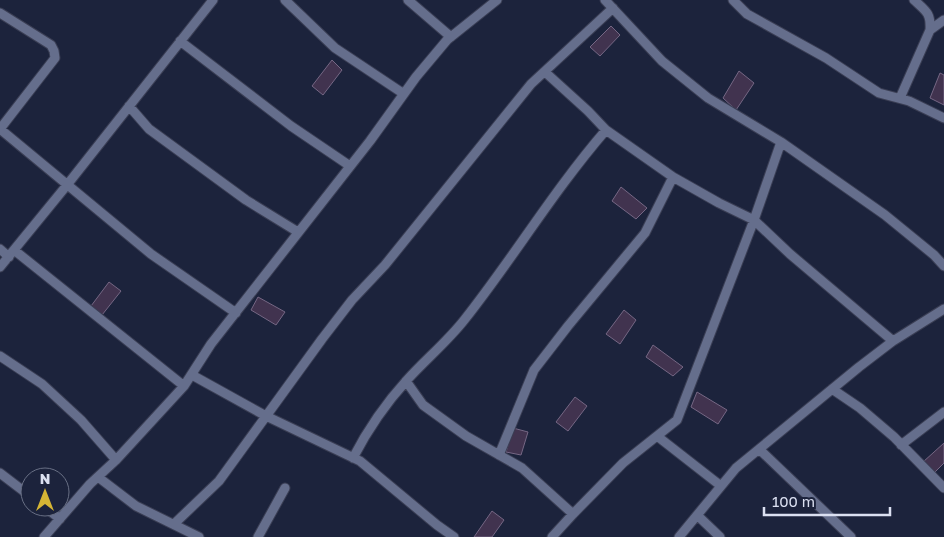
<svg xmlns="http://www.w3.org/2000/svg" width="944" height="537" font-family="'Golos Text',sans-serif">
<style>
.building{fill:#41334f;stroke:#756784}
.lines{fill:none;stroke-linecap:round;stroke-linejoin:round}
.minor-casing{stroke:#3a3e54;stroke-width:11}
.minor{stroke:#656e8c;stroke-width:9}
</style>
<rect width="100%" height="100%" fill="#1c233c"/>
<path class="building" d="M 611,26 L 620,35 L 600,56 L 590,47 Z
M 332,60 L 342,70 L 323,95 L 312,86 Z
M 739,71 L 754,83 L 736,110 L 723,98 Z
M 940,73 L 944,75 L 944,105 L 930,98 Z
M 621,187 L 647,208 L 636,219 L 612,201 Z
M 109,282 L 121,291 L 102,315 L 91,306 Z
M 258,297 L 285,312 L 276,325 L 251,310 Z
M 624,310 L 636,320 L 620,344 L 606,334 Z
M 653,345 L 683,367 L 673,376 L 646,357 Z
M 697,392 L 727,410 L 718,424 L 691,407 Z
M 575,397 L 587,406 L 568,431 L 556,422 Z
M 513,428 L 528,432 L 521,455 L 506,452 Z
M 944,443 L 944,463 L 934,473 L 923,462 Z
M 492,511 L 504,520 L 492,537 L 474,537 Z"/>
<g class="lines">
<defs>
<path id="minor" d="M 285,0 L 335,48 L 404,94
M 408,0 L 451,37
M 605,0 L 662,61 L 708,98 L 781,142 L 885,215 L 934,255 L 944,266
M 733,0 L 747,14 L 826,58 L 879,93 L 909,101 L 944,118
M 0,13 L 51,45 L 54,51 L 55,58 L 0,129
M 930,30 L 944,20
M 180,41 L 291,126 L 350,166
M 545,72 L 588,111 L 606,130
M 900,98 L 930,30 C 931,13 926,11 914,0
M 129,106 L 149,129 L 246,200 L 298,232
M 0,129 L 151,254 L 236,313
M 0,249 L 9,257
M 14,250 L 184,386
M 0,267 L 67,185 L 213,0
M 0,356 L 42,384 L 81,420 L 116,460
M 192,375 L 266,416 L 360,461 L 437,525 L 454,537
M 406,381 L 423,405 L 466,436 L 522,468 L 573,514 L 623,463 L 677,420 L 754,220 L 781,142
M 832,389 L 860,408 L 894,437 L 944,488
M 657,436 L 721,486
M 901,445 L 944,412
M 759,449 L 851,537
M 499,455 L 534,370 L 568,326 L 645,233 L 673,177
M 353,458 C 368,429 386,403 407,380 C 426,359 448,341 465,319 C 514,257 554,190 606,130 L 673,177 L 719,203 L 754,220 L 790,254 L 893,341
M 0,473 L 30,496
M 98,477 L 136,506 L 199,537
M 45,507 L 60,519
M 697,515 L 720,537
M 174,524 L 219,481 L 322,339 L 352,300 L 385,265 L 531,84 L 613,8
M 44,537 L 90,484 L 116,460 L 184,386 L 211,344 L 370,141 L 416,77 L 447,40 L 497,0
M 258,537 L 285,488
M 552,537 L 573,514
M 679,537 L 736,468 L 859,367 L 893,341 L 944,309"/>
</defs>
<use href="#minor" class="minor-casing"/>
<use href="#minor" class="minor"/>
</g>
<g transform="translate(45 492)"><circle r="24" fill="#1c233c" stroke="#686f84"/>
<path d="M0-4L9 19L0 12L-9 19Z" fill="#d5b535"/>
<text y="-8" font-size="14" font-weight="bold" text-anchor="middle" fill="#dbe0f1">N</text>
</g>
<path d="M764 507v8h126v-8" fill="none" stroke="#dbe0f1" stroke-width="2.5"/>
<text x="772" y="507" font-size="15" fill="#dbe0f1" stroke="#1c233c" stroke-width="4" paint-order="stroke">100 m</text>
</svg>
